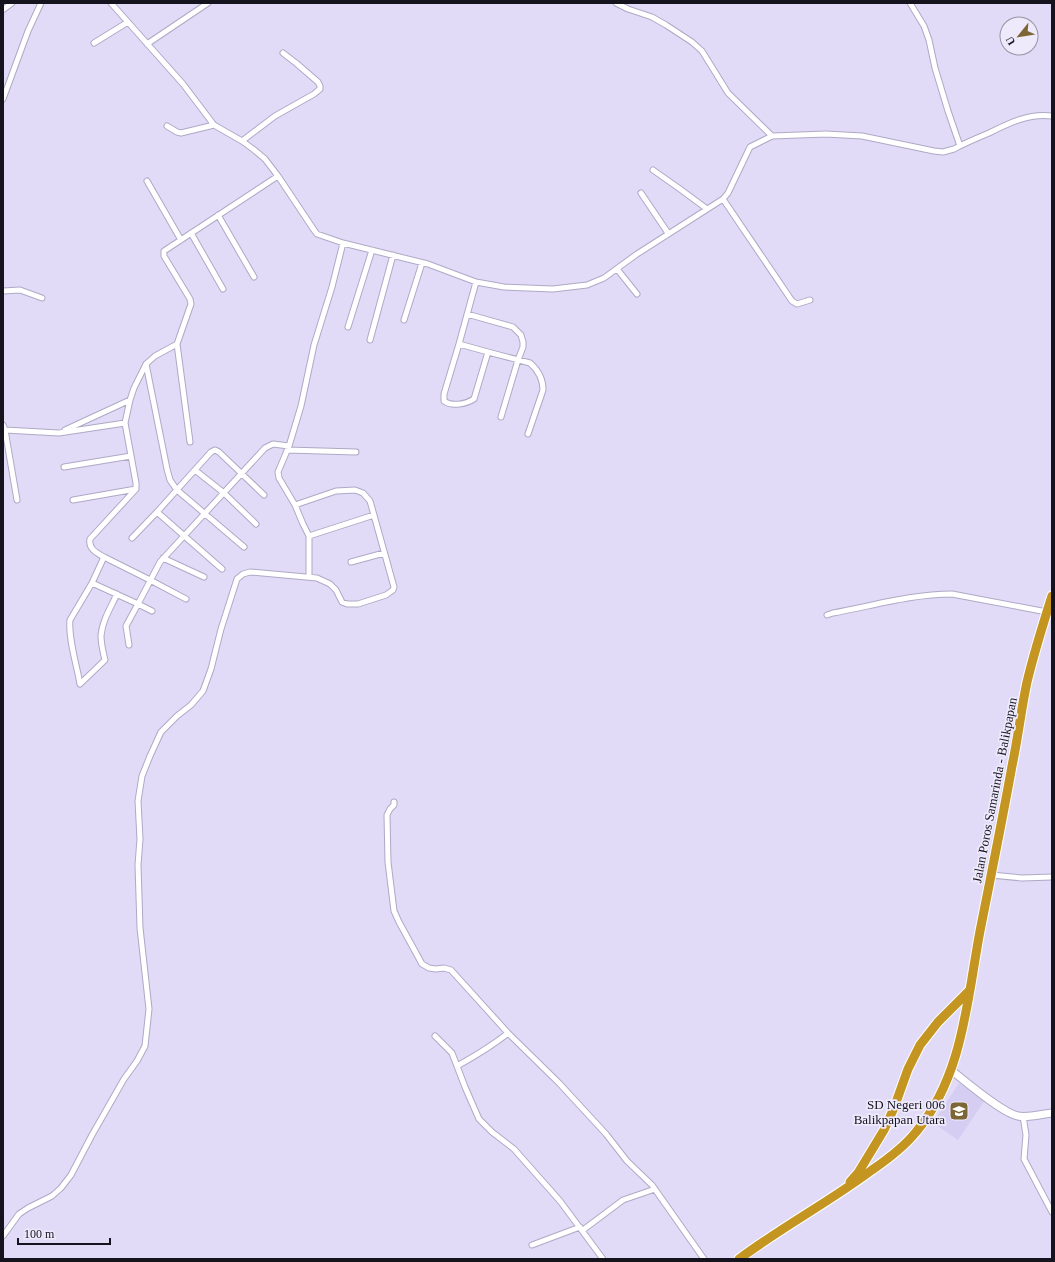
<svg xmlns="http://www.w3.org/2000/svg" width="1055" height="1262" font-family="'Times New Roman',serif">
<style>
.built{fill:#d5cef2}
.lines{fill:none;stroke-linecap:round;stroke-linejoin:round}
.street-casing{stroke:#afa9c5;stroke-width:7}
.secondary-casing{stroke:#afa9c5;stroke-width:9}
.highway-casing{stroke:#fff;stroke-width:11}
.street{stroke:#fff;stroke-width:5}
.secondary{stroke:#fff;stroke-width:7}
.highway{stroke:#c49621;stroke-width:9}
.labels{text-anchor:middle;stroke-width:3.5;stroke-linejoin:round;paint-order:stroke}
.street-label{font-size:13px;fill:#15131d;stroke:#eeeafc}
.poi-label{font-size:13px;fill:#15131d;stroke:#eeeafc;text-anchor:end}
</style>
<rect width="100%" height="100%" fill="#e1dbf8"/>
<path class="built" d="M 959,1083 L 985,1100 L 958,1140 L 933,1123 Z"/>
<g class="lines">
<defs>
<path id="street" d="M 111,3 L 183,84 L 214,125 L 242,141 L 253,149 L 265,159 L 278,176 L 314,230 L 317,234 L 343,243 L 428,264 L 476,282 L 504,287 L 553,289 L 587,285 L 604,278 L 637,254 L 723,199 L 728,193 L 750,147 L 772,136 L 826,134 L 862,136 L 934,151 L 943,152 L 954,149 C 965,143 977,138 989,133 C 1009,123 1029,113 1052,116
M 616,3 L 628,9 L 652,17 L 666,25 L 692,42 L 702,51 L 728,93 L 772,136
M 910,3 L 924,26 L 929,40 L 935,68 L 948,111 L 960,146
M 4,9 L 12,3
M 94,43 L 128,22
M 147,44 L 208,3
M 3,99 L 28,31 L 41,3
M 167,126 L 177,132 L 181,133 L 214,125
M 242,141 L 275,116 L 314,94 L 320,89 L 320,86 L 318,82 L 296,63 L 283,53
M 653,170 L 680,189 L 707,209
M 147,181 L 181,240
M 641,193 L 668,233
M 723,199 L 792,301 L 797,304 L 810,300
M 218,215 L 254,277
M 191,233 L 223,289
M 617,269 L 637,294
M 476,282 L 459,344 L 444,394 L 444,401 C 452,407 466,404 474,399 L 488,352
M 3,291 L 20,290 L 42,298
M 467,314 L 513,327 L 521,335 L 523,342 L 523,347 L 518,360 L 501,417
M 404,320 L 422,263
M 348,327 L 372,250
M 370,340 L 393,255
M 177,344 L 190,442
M 459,344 L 488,352 L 530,363 C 538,370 543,380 543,390 L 528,434
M 146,364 L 167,469 L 170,480 L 177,490 L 244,547
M 3,425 L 5,430 L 59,433 L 125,423
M 5,430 L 17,500
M 65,430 L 130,400
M 287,450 L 356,452
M 64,467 L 131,456
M 195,470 L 224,493 L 256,524
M 73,500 L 136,489
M 157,512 L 222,569
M 309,536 L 374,515
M 132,538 L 157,512 L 211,452 L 215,450 L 219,452 L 264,495
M 104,557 C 97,553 88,549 90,539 L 136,489 L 136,483 L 125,423 L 130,400 L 134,388 L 146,364 L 155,356 L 177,344 L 191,304 L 190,299 L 164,256 L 164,251 L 278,176
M 163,558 L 204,577
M 351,562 L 384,553
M 309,577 L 309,536 L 303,524 L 295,505 L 279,478 L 278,472 L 289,446 L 301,406 L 314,345 L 332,287 L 343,243
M 92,583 L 104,557 L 150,580 L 186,599
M 827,615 L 833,613 C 872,606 912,594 952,594 L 1047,612
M 129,645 L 126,626 L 138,604 L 152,611
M 80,684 C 77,666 68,638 70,620 L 92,583 L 138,604 L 160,562 L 265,448 L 273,444 L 289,446
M 80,684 L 105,660 C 103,652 101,644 101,636 C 102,621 111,607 117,594
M 394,802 L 394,805 L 390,809 L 387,815 L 388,862 L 394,911 L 399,922 L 422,964 L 429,968 L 436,969 L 444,968 L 451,970 L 508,1033 L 559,1083 L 606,1134 L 627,1161 L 652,1185 L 704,1259
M 991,875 L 1022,878 L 1052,877
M 435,1036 L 452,1053 L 465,1087 L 479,1119 L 492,1132 L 514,1149 L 560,1201 L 603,1259
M 457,1066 C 475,1056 492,1046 508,1033
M 1023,1116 L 1026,1135 L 1024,1159 L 1052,1212
M 583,1230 L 623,1200 L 655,1189
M 3,1236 L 19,1214 L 28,1208 L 52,1196 L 61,1188 L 71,1175 L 92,1135 L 124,1079 L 137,1061 L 145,1046 L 149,1009 L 140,928 L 138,865 L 140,839 L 138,801 L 142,776 L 150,756 L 161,732 L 177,716 L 191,705 L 203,691 L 211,669 L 221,629 L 237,579 L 243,574 L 250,572 L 317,578 L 330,584 L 336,590 L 342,602 L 347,604 L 358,604 L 386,595 L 393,590 L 394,587 L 370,501 L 363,493 L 355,490 L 336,491 L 295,505
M 532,1245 L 580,1227"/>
<path id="secondary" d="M 951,1070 C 965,1081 1002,1113 1018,1116 C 1028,1118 1042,1114 1052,1113"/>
<path id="highway" d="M 850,1182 L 858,1173 L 884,1130 L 894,1108 L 908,1069 L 920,1045 L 938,1022 L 970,990
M 739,1259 C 782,1227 829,1202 872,1170 C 888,1159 904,1147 916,1132 C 963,1076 967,1000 980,931 C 991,876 1002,821 1012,766 C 1018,738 1021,710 1027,682 C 1034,653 1043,624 1052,596"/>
</defs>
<use href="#street" class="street-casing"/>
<use href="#secondary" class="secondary-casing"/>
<use href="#highway" class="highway-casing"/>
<use href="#street" class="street"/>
<use href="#secondary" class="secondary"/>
<use href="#highway" class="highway"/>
</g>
<defs>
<symbol id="school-square" viewBox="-11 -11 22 22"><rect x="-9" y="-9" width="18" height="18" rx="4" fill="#7d6636" stroke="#eeeafc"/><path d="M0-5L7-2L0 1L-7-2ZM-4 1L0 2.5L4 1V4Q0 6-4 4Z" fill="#fff"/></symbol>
</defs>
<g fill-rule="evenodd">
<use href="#school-square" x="948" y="1100" width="22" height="22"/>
</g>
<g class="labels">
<g class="street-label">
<text transform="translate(994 790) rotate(-79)" y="5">Jalan Poros Samarinda - Balikpapan</text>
</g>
<g class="poi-label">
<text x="945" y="1109">SD Negeri 006<tspan x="945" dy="15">Balikpapan Utara</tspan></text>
</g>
</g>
<rect width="1055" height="1262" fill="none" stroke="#15131d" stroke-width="8"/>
<g transform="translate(1019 36) rotate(240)"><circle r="19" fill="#eeeafc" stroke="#9794a3"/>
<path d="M0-3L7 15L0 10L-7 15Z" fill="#7d6636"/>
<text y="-6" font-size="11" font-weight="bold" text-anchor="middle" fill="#15131d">U</text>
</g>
<path d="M18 1238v6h92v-6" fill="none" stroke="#15131d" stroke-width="2"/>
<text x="24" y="1238" font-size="12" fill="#15131d" stroke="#eeeafc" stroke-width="3" paint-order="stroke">100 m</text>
</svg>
